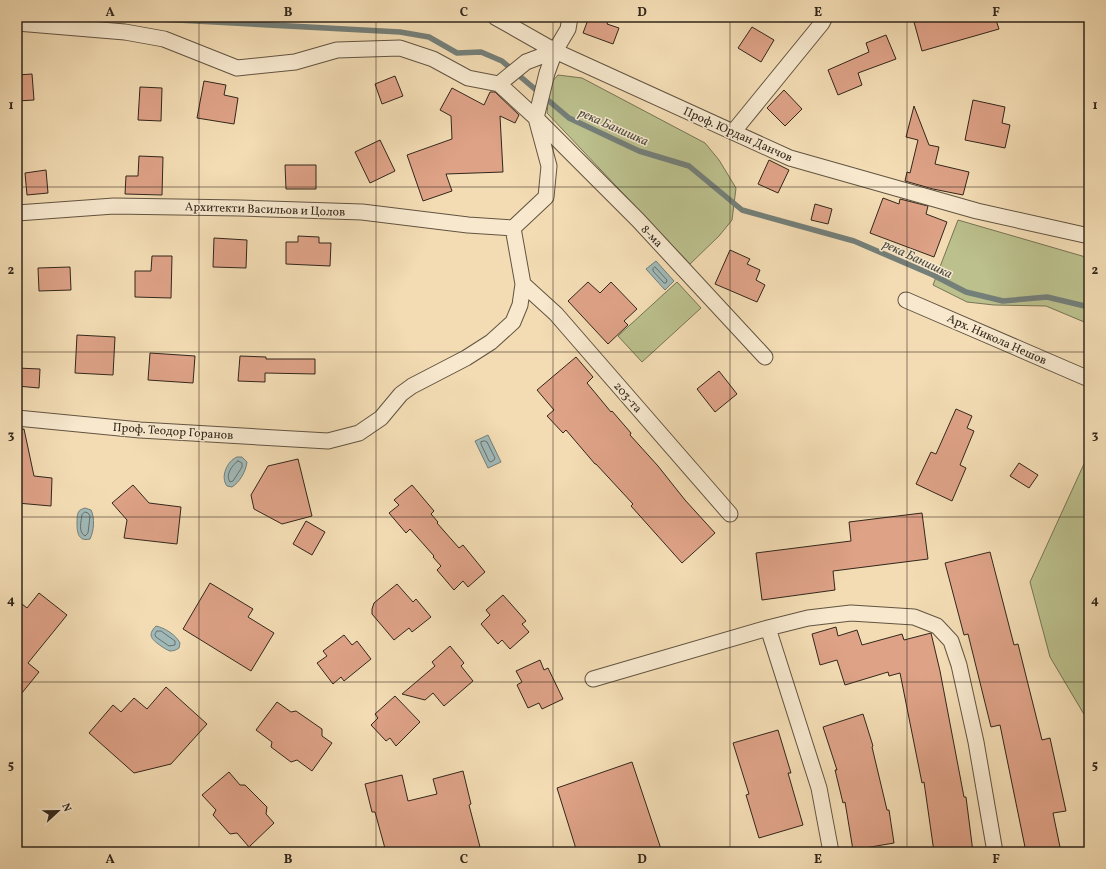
<svg xmlns="http://www.w3.org/2000/svg" width="1106" height="869" font-family="Vollkorn,serif">
<style>
.green{fill:#bbc08d;stroke:#767454}
.water{fill:#a0b9b8;stroke:#747f79}
.lines{fill:none;stroke-linecap:round;stroke-linejoin:round}
.shore{stroke:#69706a;stroke-width:1}
.stream{stroke:#747f79;stroke-width:5.5}
.building{fill:#dea287;stroke:#32271b}
.minor-casing{stroke:#625441;stroke-width:17}
.minor{stroke:#f7e8ce;stroke-width:15}
.grid{fill:none;stroke:#32271b;stroke-width:1;stroke-opacity:0.55}
.labels{text-anchor:middle;stroke-width:3;stroke-linejoin:round;paint-order:stroke}
.street-label{font-size:12px;fill:#32271b;stroke:#f7e8ce}
.water-label{font-size:13px;font-style:italic;fill:#4e4c42;stroke:#f7e8ce}
.neatline{fill:none;stroke:#32271b;stroke-width:1.5}
.grid-label{font-size:13px;text-anchor:middle;font-weight:bold;fill:#32271b}
</style>
<rect width="100%" height="100%" fill="#f3dcb4"/>
<filter id="stains"><feTurbulence type="fractalNoise" baseFrequency=".005" numOctaves="4"/><feColorMatrix values="0 0 0 0 .2 0 0 0 0 .09 0 0 0 0 .02 0 0 0 .5 -.17"/></filter>
<radialGradient id="worn" r=".72"><stop offset=".6" stop-color="#630" stop-opacity="0"/><stop offset="1" stop-color="#630" stop-opacity=".3"/></radialGradient>
<path class="green" d="M 558,75 L 582,78 L 705,143 L 719,160 L 736,188 L 732,220 L 719,236 L 690,264 L 547,113 L 550,84 Z
M 958,220 L 1089,258 L 1089,324 L 1046,306 L 994,305 L 967,302 L 933,285 Z
M 677,282 L 701,308 L 642,362 L 618,336 Z
M 1089,453 L 1089,715 L 1085,716 L 1050,657 L 1030,582 Z"/>
<path class="water" d="M 656,261 L 674,281 L 665,290 L 646,269 Z
M 488,435 L 501,462 L 488,468 L 475,441 Z
M 237,457 L 242,457 L 247,462 C 246,471 240,482 232,487 L 227,486 C 220,477 227,461 237,457 Z
M 85,508 L 91,510 C 95,518 94,531 90,539 C 78,542 77,532 77,523 C 77,520 77,516 78,513 C 79,510 82,509 85,508 Z
M 156,626 C 165,628 176,635 180,643 L 179,648 C 176,650 174,651 170,651 C 167,650 164,648 161,646 C 153,640 146,636 156,626 Z"/>
<g class="lines">
<path class="shore" d="M 655,267 L 667,280 L 666,283 L 664,283 L 653,271 L 653,269 Z
M 485,441 L 487,442 L 495,458 L 494,460 L 491,462 L 489,461 L 481,444 L 481,442 Z
M 238,461 L 242,463 L 242,467 L 233,481 L 230,482 C 225,475 232,465 238,461 Z
M 85,512 L 88,513 L 90,516 L 88,533 L 85,536 C 78,532 81,522 82,515 Z
M 157,631 L 161,631 L 175,641 L 175,645 L 169,646 L 156,637 L 155,635 Z"/>
<path class="stream" d="M 122,17 L 400,32 L 429,37 L 457,53 L 481,52 L 502,61 L 569,118 L 639,151 L 689,166 L 742,210 L 854,241 L 933,275 L 966,292 L 1003,301 L 1047,297 L 1089,307"/>
</g>
<path class="building" d="M 589,17 L 610,17 L 607,24 L 619,28 L 613,44 L 583,33 Z
M 932,17 L 995,17 L 999,29 L 922,51 L 914,22 Z
M 752,27 L 774,40 L 761,62 L 738,48 Z
M 886,35 L 896,59 L 858,73 L 862,85 L 838,95 L 828,70 L 869,52 L 866,43 Z
M 32,74 L 34,100 L 17,101 L 17,75 Z
M 395,76 L 403,96 L 382,104 L 375,84 Z
M 204,81 L 226,85 L 224,95 L 238,98 L 234,124 L 197,118 Z
M 140,87 L 162,88 L 161,121 L 138,120 Z
M 452,88 L 484,105 L 490,92 L 495,92 L 519,115 L 515,123 L 500,116 L 503,172 L 446,174 L 452,191 L 423,201 L 407,155 L 452,139 L 451,116 L 440,110 Z
M 784,90 L 802,109 L 785,126 L 767,108 Z
M 973,100 L 1005,107 L 1002,123 L 1010,125 L 1005,148 L 965,140 Z
M 914,106 L 929,145 L 939,147 L 935,164 L 969,172 L 963,195 L 933,189 L 905,181 L 907,172 L 910,173 L 918,140 L 906,137 Z
M 380,140 L 395,171 L 370,183 L 355,152 Z
M 139,156 L 163,157 L 162,195 L 125,194 L 126,176 L 138,176 Z
M 769,160 L 789,170 L 778,193 L 758,184 Z
M 285,165 L 316,165 L 316,189 L 286,189 Z
M 46,170 L 48,193 L 27,195 L 25,173 Z
M 883,198 L 899,204 L 900,199 L 928,206 L 926,214 L 947,222 L 934,257 L 870,233 Z
M 815,204 L 832,209 L 828,224 L 811,220 Z
M 298,236 L 319,237 L 319,243 L 331,243 L 330,266 L 286,264 L 286,242 L 298,242 Z
M 214,238 L 247,240 L 246,268 L 213,267 Z
M 730,250 L 750,259 L 747,264 L 760,270 L 756,280 L 765,285 L 757,302 L 715,284 Z
M 152,256 L 172,256 L 171,298 L 135,297 L 135,271 L 151,271 Z
M 70,267 L 71,290 L 39,291 L 38,268 Z
M 588,282 L 600,293 L 611,282 L 637,309 L 624,321 L 628,325 L 608,344 L 568,301 Z
M 77,335 L 115,337 L 113,375 L 75,373 Z
M 150,353 L 195,356 L 193,383 L 148,380 Z
M 240,356 L 266,357 L 266,359 L 315,359 L 315,374 L 265,373 L 265,382 L 238,381 Z
M 576,357 L 593,377 L 587,383 L 611,412 L 612,411 L 631,433 L 630,435 L 658,466 L 685,500 L 715,533 L 682,563 L 631,506 L 633,504 L 596,464 L 595,464 L 566,430 L 563,433 L 547,416 L 554,410 L 537,390 Z
M 17,368 L 40,369 L 39,388 L 17,386 Z
M 719,371 L 737,394 L 715,412 L 697,389 Z
M 956,409 L 972,416 L 967,428 L 974,431 L 960,465 L 966,468 L 952,501 L 916,484 L 931,452 L 936,454 Z
M 24,429 L 34,476 L 52,478 L 51,506 L 17,503 L 17,430 Z
M 298,459 L 312,516 L 282,524 L 254,509 L 251,495 L 268,466 Z
M 1019,463 L 1038,475 L 1029,488 L 1010,476 Z
M 133,485 L 149,503 L 181,507 L 177,544 L 124,538 L 127,520 L 112,503 Z
M 412,485 L 434,511 L 431,514 L 438,522 L 437,523 L 459,548 L 463,545 L 485,572 L 468,587 L 463,581 L 454,590 L 437,570 L 441,566 L 433,557 L 434,556 L 410,529 L 406,533 L 389,513 L 399,505 L 394,500 Z
M 922,513 L 928,559 L 833,571 L 835,590 L 762,600 L 756,553 L 851,541 L 849,522 Z
M 306,521 L 325,532 L 312,555 L 293,544 Z
M 990,552 L 1014,645 L 1018,644 L 1042,740 L 1050,738 L 1066,811 L 1053,813 L 1061,852 L 1026,852 L 1000,725 L 991,727 L 968,634 L 964,635 L 945,563 Z
M 210,583 L 253,609 L 248,617 L 274,633 L 251,671 L 183,629 Z
M 397,584 L 413,602 L 416,599 L 431,617 L 412,632 L 409,628 L 394,640 L 372,614 L 372,609 L 374,603 Z
M 39,593 L 67,615 L 28,663 L 39,672 L 17,699 L 17,600 L 27,608 Z
M 503,595 L 526,621 L 522,624 L 529,632 L 510,649 L 502,640 L 498,644 L 481,624 L 490,615 L 486,610 Z
M 836,627 L 838,636 L 857,630 L 862,645 L 902,634 L 904,640 L 931,633 L 940,671 L 964,797 L 966,797 L 973,852 L 934,852 L 924,782 L 922,783 L 900,673 L 889,676 L 888,672 L 845,685 L 837,660 L 820,665 L 812,634 Z
M 344,635 L 352,645 L 357,641 L 371,659 L 344,681 L 341,677 L 333,684 L 317,663 L 327,656 L 323,651 Z
M 450,646 L 464,663 L 461,666 L 473,681 L 444,706 L 433,693 L 425,700 L 402,694 L 435,666 L 432,662 Z
M 540,660 L 544,670 L 548,668 L 563,699 L 542,709 L 539,703 L 528,708 L 517,685 L 522,682 L 516,671 Z
M 166,687 L 207,724 L 171,764 L 134,773 L 89,733 L 113,705 L 121,712 L 134,698 L 147,709 Z
M 395,696 L 420,722 L 396,746 L 390,738 L 386,741 L 371,725 L 378,718 L 375,714 Z
M 277,702 L 291,712 L 296,711 L 322,729 L 322,736 L 332,743 L 312,771 L 297,760 L 291,762 L 271,747 L 272,742 L 256,730 Z
M 863,714 L 873,746 L 872,747 L 887,810 L 889,810 L 894,843 L 853,850 L 845,802 L 843,803 L 835,770 L 837,770 L 823,727 Z
M 778,730 L 791,773 L 788,773 L 803,825 L 759,838 L 746,795 L 749,794 L 733,743 Z
M 632,762 L 662,852 L 577,852 L 557,788 Z
M 463,771 L 471,804 L 469,805 L 480,847 L 462,852 L 441,852 L 440,848 L 424,852 L 386,852 L 375,812 L 372,812 L 365,784 L 402,775 L 408,801 L 437,794 L 433,779 Z
M 229,772 L 240,785 L 245,785 L 267,807 L 266,814 L 274,823 L 249,847 L 237,833 L 230,834 L 213,815 L 216,810 L 202,795 Z"/>
<g class="lines">
<defs>
<path id="minor" d="M 495,17 L 555,51 L 790,158 L 977,211 L 1089,236
M 17,23 L 125,32 L 164,39 L 237,68 L 295,62 L 337,50 L 400,48 L 433,59 L 468,78 L 499,84 L 536,118 L 638,220 L 765,357
M 499,84 L 526,62 L 555,51
M 734,131 L 822,23 L 825,17
M 17,213 L 114,206 L 240,208 L 362,212 L 468,225 L 513,228
M 513,228 L 546,197 L 549,166 L 536,118 L 547,73 L 555,51 L 568,29 L 570,17
M 523,284 L 556,314 L 730,514
M 906,300 L 1089,379
M 17,418 L 140,430 L 328,441 L 359,433 L 381,418 L 401,394 L 412,386 L 466,358 L 491,342 L 513,322 L 520,305 L 523,284 L 513,228
M 768,628 L 819,788 L 831,852
M 593,679 L 768,628 L 808,618 L 851,613 L 914,617 L 937,626 L 951,641 L 959,665 L 976,742 L 995,852"/>
</defs>
<use href="#minor" class="minor-casing"/>
<use href="#minor" class="minor"/>
</g>
<path class="grid" d="M 199,17 L 199,852M 376,17 L 376,852M 553,17 L 553,852M 730,17 L 730,852M 907,17 L 907,852M 17,187 L 1089,187M 17,352 L 1089,352M 17,517 L 1089,517M 17,682 L 1089,682"/>
<g class="labels">
<g class="street-label">
<text transform="translate(738 134) rotate(24)" y="4">Проф. Юрдан Данчов</text>
<text transform="translate(265 209) rotate(2)" y="4">Архитекти Васильов и Цолов</text>
<text transform="translate(652 236) rotate(47)" y="4">8-ма</text>
<text transform="translate(997 339) rotate(24)" y="4">Арх. Никола Нешов</text>
<text transform="translate(628 397) rotate(49)" y="4">203-та</text>
<text transform="translate(173 431) rotate(4)" y="4">Проф. Теодор Горанов</text>
</g>
<g class="water-label">
<text transform="translate(614 126) rotate(24)" y="5">река Банишка</text>
<text transform="translate(918 258) rotate(25)" y="5">река Банишка</text>
</g>
</g>
<rect width="1106" height="869" fill="none" stroke="#f3dcb4" stroke-width="44"/>
<g transform="translate(58 811) rotate(68)" stroke="#f7e8ce" stroke-width="3" paint-order="stroke">
<path d="M0-3L7 15L0 10L-7 15Z" fill="#32271b"/>
<text y="-6" font-size="11" font-weight="bold" text-anchor="middle" fill="#32271b">N</text>
</g>
<rect x="22" y="22" width="1062" height="825" class="neatline"/>
<g class="grid-label">
<text x="110" y="16">A</text>
<text x="288" y="16">B</text>
<text x="464" y="16">C</text>
<text x="642" y="16">D</text>
<text x="818" y="16">E</text>
<text x="996" y="16">F</text>
<text x="11" y="109">1</text>
<text x="1095" y="109">1</text>
<text x="11" y="274">2</text>
<text x="1095" y="274">2</text>
<text x="11" y="439">3</text>
<text x="1095" y="439">3</text>
<text x="11" y="604">4</text>
<text x="1095" y="604">4</text>
<text x="11" y="769">5</text>
<text x="1095" y="769">5</text>
<text x="110" y="863">A</text>
<text x="288" y="863">B</text>
<text x="464" y="863">C</text>
<text x="642" y="863">D</text>
<text x="818" y="863">E</text>
<text x="996" y="863">F</text>
</g>
<rect width="100%" height="100%" filter="url(#stains)"/>
<rect width="100%" height="100%" fill="url(#worn)"/>
</svg>
